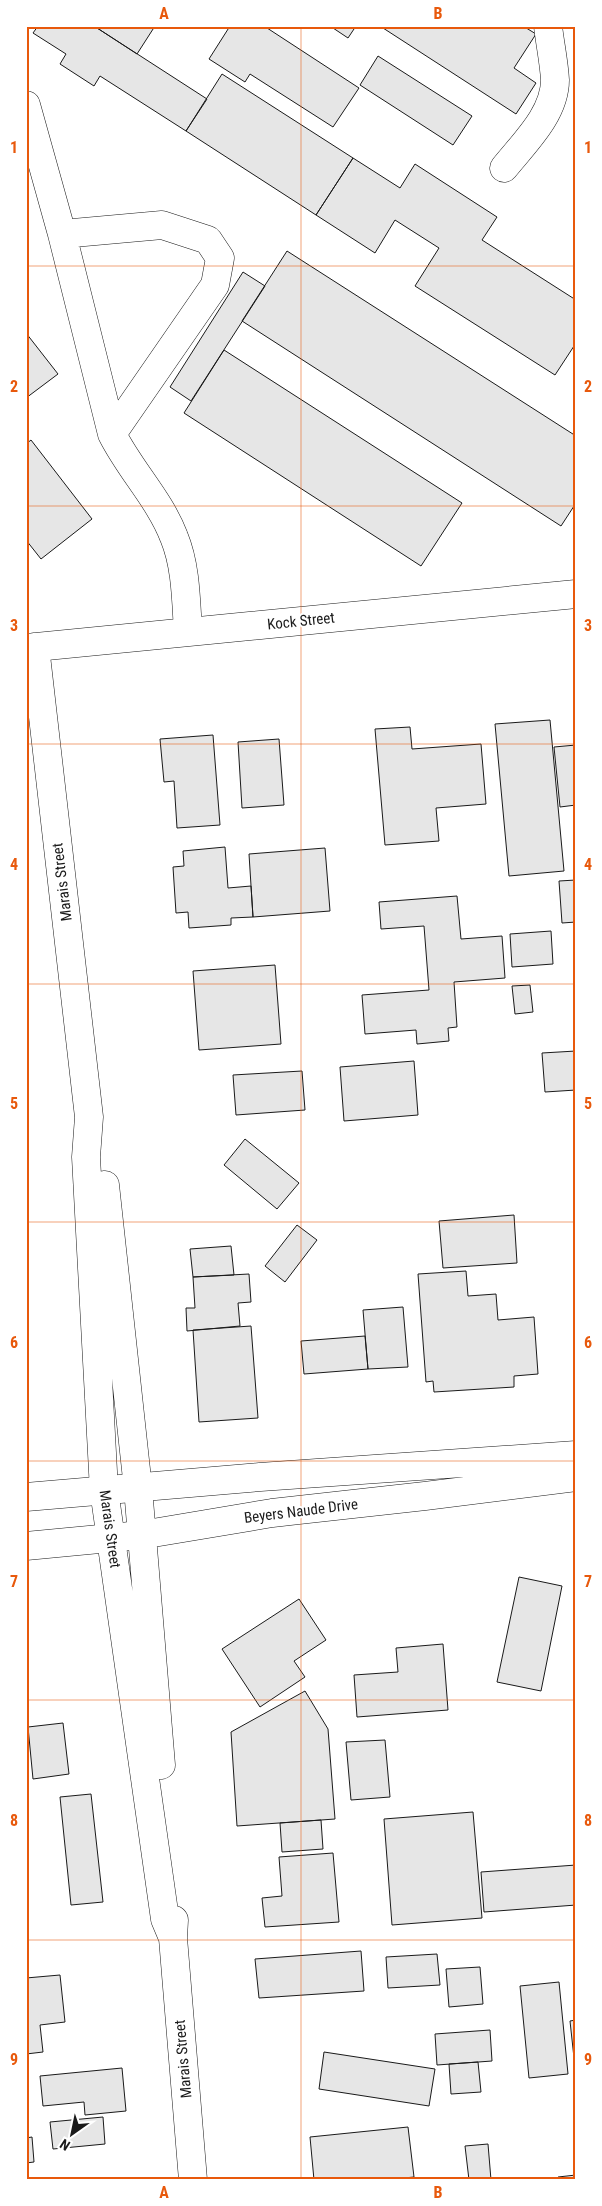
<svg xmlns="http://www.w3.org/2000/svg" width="602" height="2206" font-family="'Roboto Condensed',sans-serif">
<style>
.building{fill:#e6e6e6;stroke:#1a1a1a}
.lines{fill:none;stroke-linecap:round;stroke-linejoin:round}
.street-casing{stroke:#1a1a1a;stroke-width:29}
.secondary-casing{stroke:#1a1a1a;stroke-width:29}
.street{stroke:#fff;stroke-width:28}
.secondary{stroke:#fff;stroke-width:28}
.grid{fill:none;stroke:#e8590c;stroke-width:1;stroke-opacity:0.55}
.labels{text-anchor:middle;stroke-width:4;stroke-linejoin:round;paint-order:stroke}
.street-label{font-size:15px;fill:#1a1a1a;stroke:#fff}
.neatline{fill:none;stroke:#e8590c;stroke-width:2}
.grid-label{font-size:16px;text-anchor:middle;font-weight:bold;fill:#e8590c}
</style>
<rect width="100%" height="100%" fill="#fff"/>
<path class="building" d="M 38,26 L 94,26 L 207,99 L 186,131 L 100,76 L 94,86 L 60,64 L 66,54 L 33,33 Z
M 94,26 L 155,26 L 137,54 Z
M 230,26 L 264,26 L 359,88 L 333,127 L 250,74 L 245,82 L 209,59 Z
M 330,26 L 356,26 L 348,38 Z
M 384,26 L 523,26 L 536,34 L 514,68 L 536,83 L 516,114 L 383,28 Z
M 378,56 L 472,116 L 453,145 L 360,85 Z
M 222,74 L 353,158 L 316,215 L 186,131 Z
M 353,158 L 400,188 L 415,164 L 497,217 L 482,240 L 576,300 L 576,343 L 555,375 L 415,286 L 439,248 L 395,220 L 375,253 L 316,215 Z
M 287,251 L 576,436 L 576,503 L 561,526 L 242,321 Z
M 243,272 L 265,286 L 191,401 L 170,387 Z
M 26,333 L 58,374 L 26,398 Z
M 224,350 L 462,503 L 421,566 L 184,413 Z
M 31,440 L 92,519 L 41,559 L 26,540 L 26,444 Z
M 550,720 L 564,871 L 509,876 L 495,724 Z
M 410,727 L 412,749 L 481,744 L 486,804 L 436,808 L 439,841 L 385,845 L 375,729 Z
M 213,735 L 220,825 L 177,828 L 174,781 L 164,782 L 160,739 Z
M 279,739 L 284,805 L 242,808 L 238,742 Z
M 576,745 L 576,805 L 560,807 L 554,747 Z
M 225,847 L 228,888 L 251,886 L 253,917 L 231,918 L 231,925 L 189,928 L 188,912 L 176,913 L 173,867 L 184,866 L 183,851 Z
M 325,848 L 330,911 L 253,917 L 249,854 Z
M 576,880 L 576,922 L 562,923 L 559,881 Z
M 457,896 L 461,939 L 502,936 L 505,978 L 454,982 L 457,1027 L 448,1028 L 449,1041 L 417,1044 L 416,1030 L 365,1034 L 362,995 L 429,990 L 424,926 L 381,929 L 379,902 Z
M 551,931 L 553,964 L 512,967 L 510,934 Z
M 275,965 L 281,1044 L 199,1050 L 193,971 Z
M 530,985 L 533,1012 L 515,1014 L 512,986 Z
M 576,1051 L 576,1090 L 545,1092 L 542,1053 Z
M 414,1061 L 418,1115 L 344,1121 L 340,1067 Z
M 302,1071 L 305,1110 L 236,1115 L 233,1075 Z
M 245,1139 L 299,1183 L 277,1209 L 224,1165 Z
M 514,1215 L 517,1263 L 443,1268 L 439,1221 Z
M 297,1225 L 317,1240 L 285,1282 L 265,1266 Z
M 231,1246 L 234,1275 L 193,1277 L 190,1249 Z
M 466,1271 L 468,1296 L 496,1294 L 498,1320 L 534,1317 L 538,1374 L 514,1376 L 514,1387 L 434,1392 L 433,1381 L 426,1382 L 418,1274 Z
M 249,1274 L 251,1302 L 238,1303 L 240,1326 L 187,1331 L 186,1308 L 195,1308 L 193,1277 Z
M 403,1307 L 408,1367 L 368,1369 L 363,1310 Z
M 251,1326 L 258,1418 L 199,1422 L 193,1330 Z
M 365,1336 L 368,1369 L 304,1374 L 301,1341 Z
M 519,1577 L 562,1586 L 541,1691 L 497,1682 Z
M 299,1599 L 326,1640 L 294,1661 L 305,1677 L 260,1707 L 222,1649 Z
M 443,1644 L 448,1710 L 357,1717 L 354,1675 L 398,1672 L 396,1648 Z
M 305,1691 L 328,1729 L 335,1819 L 237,1826 L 231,1732 Z
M 63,1723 L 69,1774 L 33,1779 L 28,1727 Z
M 385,1740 L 390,1797 L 351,1800 L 346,1742 Z
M 91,1794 L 103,1902 L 71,1905 L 60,1797 Z
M 473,1812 L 482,1918 L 392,1925 L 384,1819 Z
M 321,1820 L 323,1849 L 282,1852 L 280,1823 Z
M 333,1853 L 339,1922 L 265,1927 L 262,1898 L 282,1896 L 279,1857 Z
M 576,1865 L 576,1905 L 484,1912 L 481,1872 Z
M 361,1951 L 364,1991 L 259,1998 L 255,1959 Z
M 437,1954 L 440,1985 L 388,1988 L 386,1957 Z
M 480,1967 L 483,2004 L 449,2007 L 446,1969 Z
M 60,1975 L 65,2022 L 40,2025 L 43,2052 L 26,2054 L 26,1978 Z
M 559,1982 L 568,2074 L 529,2078 L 520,1986 Z
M 576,2020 L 576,2058 L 574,2058 L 570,2021 Z
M 490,2030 L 492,2061 L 437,2065 L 435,2034 Z
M 324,2052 L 435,2069 L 429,2106 L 319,2089 Z
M 478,2062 L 481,2092 L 451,2094 L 449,2064 Z
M 122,2068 L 126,2111 L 85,2115 L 84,2102 L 43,2106 L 40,2076 Z
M 103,2117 L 105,2144 L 53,2149 L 50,2122 Z
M 408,2127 L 414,2177 L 384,2180 L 314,2180 L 310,2137 Z
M 32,2137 L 34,2162 L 26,2163 L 26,2138 Z
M 488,2144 L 491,2180 L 469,2180 L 465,2146 Z
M 576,2175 L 576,2180 L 558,2180 L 558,2177 Z"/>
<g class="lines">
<defs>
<path id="street" d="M 26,105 L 62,234 L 112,434 C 130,470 160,500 174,537 C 186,566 186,600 188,632
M 504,168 C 524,143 555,114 555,80 C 554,62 550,44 548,26
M 62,234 L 162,225 L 208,240 L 220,258 L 215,285 L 112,434
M 35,647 L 89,1117 L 86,1157 L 104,1490 L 165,1919 L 173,1938
M 26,648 L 576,594
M 105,1185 L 138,1488 L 161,1765
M 174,1920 L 173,1938 L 193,2180"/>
<path id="secondary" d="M 26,1497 L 260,1477 L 576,1455
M 26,1546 L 141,1535 L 272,1513 L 425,1496 L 576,1477"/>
</defs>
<use href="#street" class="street-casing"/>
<use href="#secondary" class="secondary-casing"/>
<use href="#street" class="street"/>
<use href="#secondary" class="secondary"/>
</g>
<path class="grid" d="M 301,26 L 301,2180M 26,266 L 576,266M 26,506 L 576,506M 26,744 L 576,744M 26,984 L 576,984M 26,1222 L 576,1222M 26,1461 L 576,1461M 26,1700 L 576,1700M 26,1940 L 576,1940"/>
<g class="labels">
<g class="street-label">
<text transform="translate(301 621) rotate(-6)" y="5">Kock Street</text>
<text transform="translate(62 882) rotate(-97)" y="5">Marais Street</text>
<text transform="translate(301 1511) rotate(-7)" y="5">Beyers Naude Drive</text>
<text transform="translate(110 1529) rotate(82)" y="5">Marais Street</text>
<text transform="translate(183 2059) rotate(-95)" y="5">Marais Street</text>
</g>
</g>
<rect width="602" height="2206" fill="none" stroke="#ffffff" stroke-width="55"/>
<g transform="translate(72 2134) rotate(213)" stroke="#ffffff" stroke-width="4" paint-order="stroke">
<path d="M0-4L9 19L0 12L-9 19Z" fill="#1a1a1a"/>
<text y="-8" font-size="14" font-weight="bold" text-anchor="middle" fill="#1a1a1a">N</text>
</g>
<rect x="28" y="28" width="546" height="2150" class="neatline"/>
<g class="grid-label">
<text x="164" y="19">A</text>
<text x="438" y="19">B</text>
<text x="14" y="153">1</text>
<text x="588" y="153">1</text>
<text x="14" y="392">2</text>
<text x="588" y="392">2</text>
<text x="14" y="631">3</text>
<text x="588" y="631">3</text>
<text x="14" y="870">4</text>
<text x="588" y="870">4</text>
<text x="14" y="1109">5</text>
<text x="588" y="1109">5</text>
<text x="14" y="1348">6</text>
<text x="588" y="1348">6</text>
<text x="14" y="1587">7</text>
<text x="588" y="1587">7</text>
<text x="14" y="1826">8</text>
<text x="588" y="1826">8</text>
<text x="14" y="2065">9</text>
<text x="588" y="2065">9</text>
<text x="164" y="2198">A</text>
<text x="438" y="2198">B</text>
</g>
</svg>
